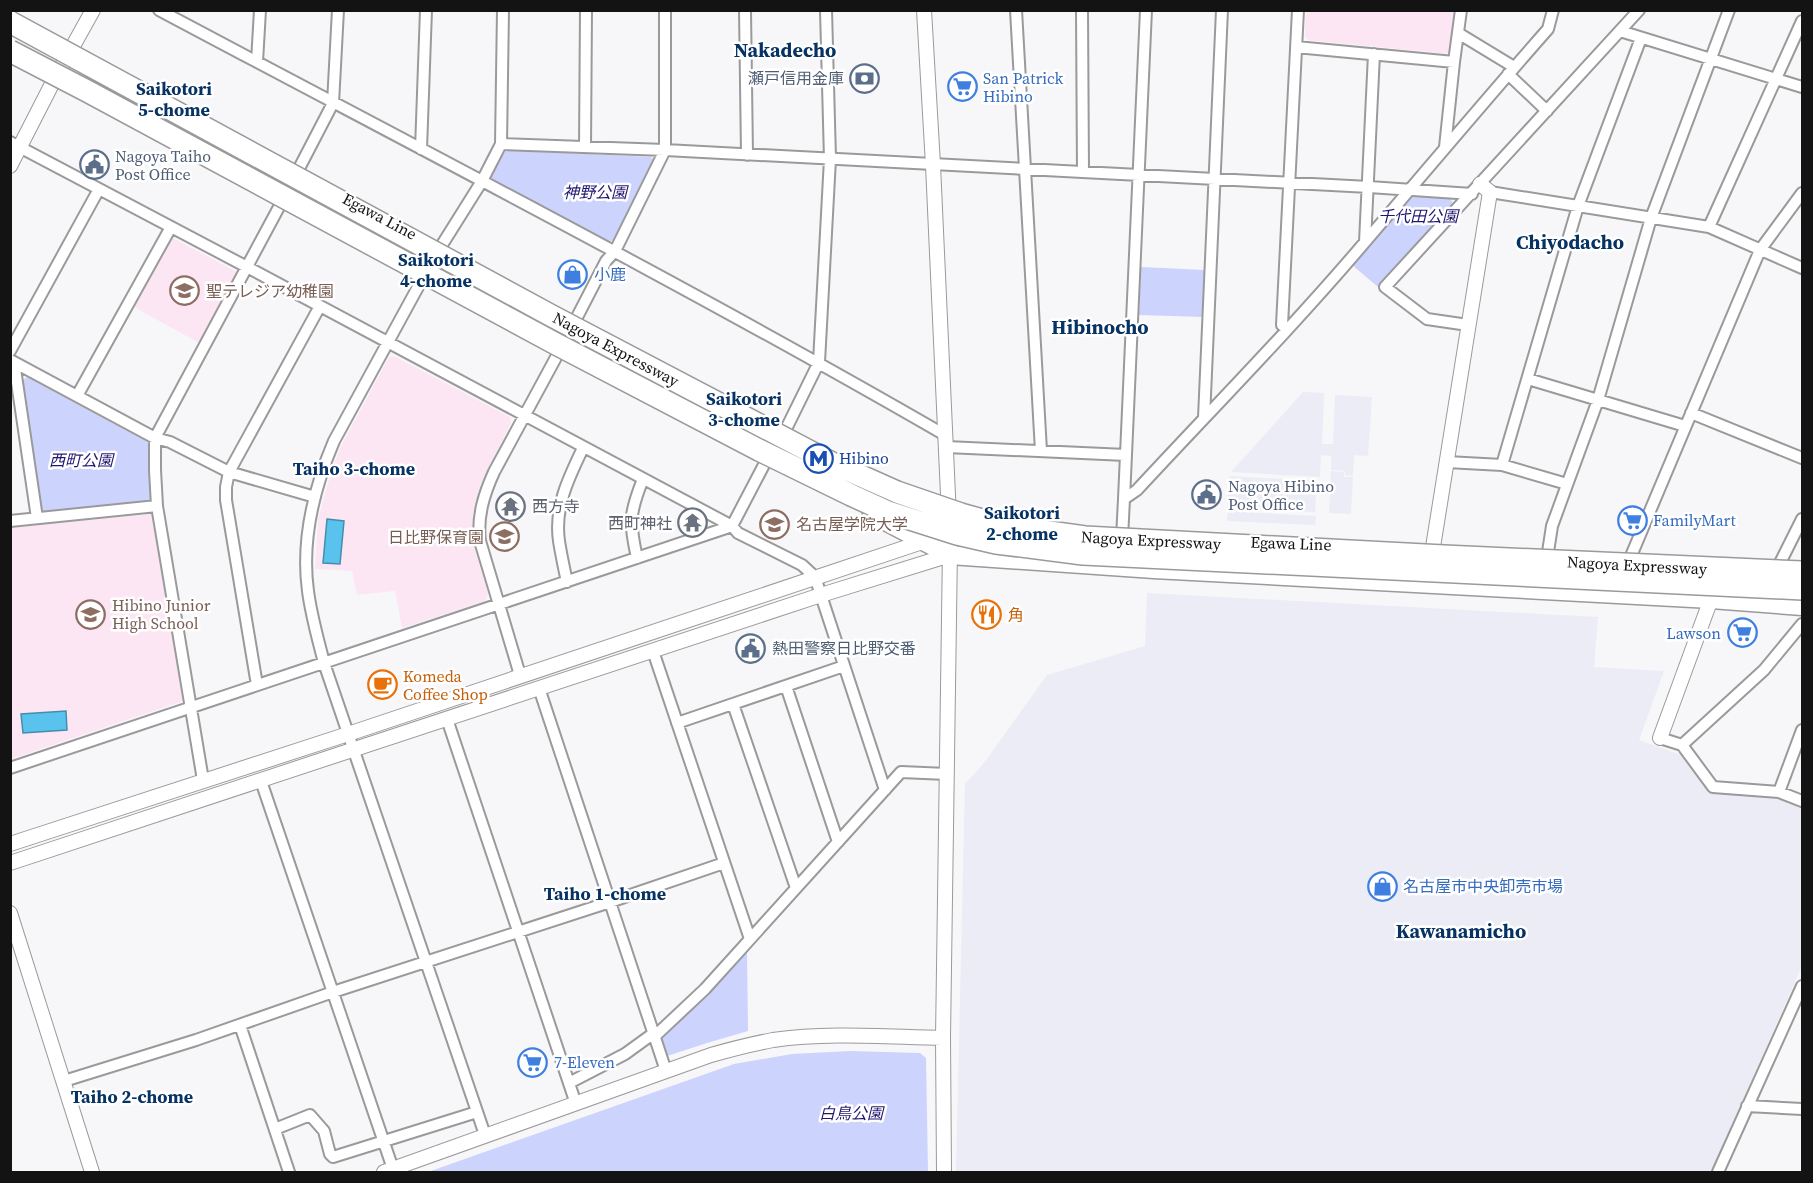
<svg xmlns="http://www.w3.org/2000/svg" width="1813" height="1183" font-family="'Source Serif 4','Noto Sans JP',serif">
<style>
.built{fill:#ebecf5}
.industrial{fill:#fce6f4}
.green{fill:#ccd3fc}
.water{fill:#59c2ed;stroke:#448eac;stroke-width:1.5}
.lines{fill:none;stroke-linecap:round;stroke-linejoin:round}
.minor-casing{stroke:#9a9a9b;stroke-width:14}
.tertiary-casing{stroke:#9a9a9b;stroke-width:16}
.primary-casing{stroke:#9a9a9b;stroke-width:21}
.minor{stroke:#fff;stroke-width:10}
.tertiary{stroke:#fff;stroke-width:14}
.primary{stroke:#fff;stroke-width:18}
.motorway-bridge-casing{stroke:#9a9a9b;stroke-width:24;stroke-linecap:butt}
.motorway-bridge{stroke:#fff;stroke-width:21}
.labels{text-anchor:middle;stroke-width:5;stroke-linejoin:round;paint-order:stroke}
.service-label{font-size:16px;fill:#4e5e75;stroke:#fff;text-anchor:start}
.shop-label{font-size:16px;fill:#366cbe;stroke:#fff;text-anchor:start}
.park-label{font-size:16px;font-style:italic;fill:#201770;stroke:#fff}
.street-label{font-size:16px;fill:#131313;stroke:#fff}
.education-label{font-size:16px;fill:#785e54;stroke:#fff;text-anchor:start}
.transit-label{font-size:16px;fill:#164399;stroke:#fff;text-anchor:start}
.worship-label{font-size:16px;fill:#5b616d;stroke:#fff;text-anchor:start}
.food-label{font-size:16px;fill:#c56008;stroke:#fff;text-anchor:start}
.neighbourhood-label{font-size:18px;font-weight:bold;fill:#063264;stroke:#fff}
.quarter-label{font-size:20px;font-weight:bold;fill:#063264;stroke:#fff}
</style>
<rect width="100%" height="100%" fill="#f7f7f9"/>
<path class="built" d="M 1303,392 L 1324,393 L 1322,444 L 1333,444 L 1335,395 L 1372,397 L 1368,456 L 1354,455 L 1353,476 L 1345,475 L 1345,471 L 1331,470 L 1331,456 L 1321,455 L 1320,477 L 1231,472 Z
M 1331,471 L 1344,472 L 1344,477 L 1353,477 L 1351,514 L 1329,513 Z
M 1229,476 L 1317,481 L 1315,512 L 1227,508 Z
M 1228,511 L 1316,516 L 1315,525 L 1227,521 Z
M 1147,593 L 1598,617 L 1594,667 L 1664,671 L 1639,740 L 1681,755 L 1709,793 L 1774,795 L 1802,806 L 1802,966 L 1711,1172 L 956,1172 L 965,784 L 984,763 L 1047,675 L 1145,646 Z"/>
<path class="industrial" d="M 1306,11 L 1456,11 L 1450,54 L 1308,40 L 1305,36 Z
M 173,238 L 235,271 L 237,275 L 201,344 L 132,306 L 169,239 Z
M 394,356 L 510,417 L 511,423 L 480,485 L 473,516 L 474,547 L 488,594 L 485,601 L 402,628 L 395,591 L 357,595 L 352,571 L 315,569 L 318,519 L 332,469 L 341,446 L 389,357 Z
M 150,514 L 154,515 L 186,700 L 11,759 L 10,528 Z"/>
<path class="green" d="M 510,150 L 651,157 L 655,161 L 614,240 L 608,242 L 493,182 L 491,175 L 505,152 Z
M 1414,194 L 1450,197 L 1454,206 L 1378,287 L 1351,264 L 1407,198 Z
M 1141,267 L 1205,270 L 1203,317 L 1139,315 Z
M 27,377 L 151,444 L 152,501 L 45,512 L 41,509 L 21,381 Z
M 747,950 L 748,1031 L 707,1043 L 667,1056 L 660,1036 L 710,991 Z
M 850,1051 L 920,1053 L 926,1058 L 928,1172 L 428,1172 L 734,1064 L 792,1054 Z"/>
<path class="water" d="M 327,519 L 344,521 L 340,564 L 323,563 Z
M 66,711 L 67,730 L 23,733 L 21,714 Z"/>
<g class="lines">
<defs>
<path id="minor" d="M 159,10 C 422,150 687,286 945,435
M 745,10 L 747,155
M 1016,10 L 1041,451
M 1082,10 L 1083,172
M 1620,31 L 1802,87
M 1458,33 L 1514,67
M 1296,47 L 1454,62
M 257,62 L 260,10
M 1508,74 L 1547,111
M 10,142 L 247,267 L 732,526 L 738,533 L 802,565 L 815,577 L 885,790
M 501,144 L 665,150 L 1369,187 L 1472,194
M 585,147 L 586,10
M 1445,147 L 1454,62 L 1461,10
M 421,149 L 426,10
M 293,180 L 333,103 L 338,10
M 1490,192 L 1709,227 L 1802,268
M 1709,227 L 1802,21
M 1365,242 L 1374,54
M 440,248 L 482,181 L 501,144 L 503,10
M 424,276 L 334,441 C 314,488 301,540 308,591 C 311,615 318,639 324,663 L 485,1135
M 1468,325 L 1427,319 L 1385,287 L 1639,10
M 1287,330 L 1282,325 L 1298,10
M 10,351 L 99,189
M 10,360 L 155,438 L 170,442 L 229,472 L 315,497
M 14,362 L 37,518
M 1528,379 L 1685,426
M 77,396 L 171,227
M 1691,413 L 1802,458
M 1204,418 L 1222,10
M 784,433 L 819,362 L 830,159 L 826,10
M 946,447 L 1126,455
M 1447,462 L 1502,465 L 1567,484
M 1502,465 L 1578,206 L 1641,38
M 1124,499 L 1146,10
M 10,521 L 157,506
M 1122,538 L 1124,499 L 1137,490 C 1213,408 1292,328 1365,242 C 1426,171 1486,99 1548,29 L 1553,10
M 1548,552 L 1552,526 L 1598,400 L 1651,218 L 1729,10
M 1631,556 L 1760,250 L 1802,193
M 637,558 C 629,522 629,514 643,479
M 1780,563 L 1802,519
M 567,582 C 564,568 561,554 559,541 C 554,507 569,477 583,448
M 653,651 L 750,939
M 520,675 L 480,541 C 477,516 484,494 494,472 L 560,350 L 606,261 L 615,251 L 665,150 L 665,10
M 257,685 L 226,500 L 226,487 L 229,472 L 320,306
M 786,686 L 838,842
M 539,688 L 666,1071
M 733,704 L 796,888
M 447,719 L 576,1104
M 677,723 L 844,666
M 1660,738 L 1682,745 L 1713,787 L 1779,792 L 1802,730
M 1682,745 L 1764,670 L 1802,624
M 10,768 L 732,526 L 767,459
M 203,780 L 157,506 L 155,470 L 155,438 L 286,194
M 261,781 L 393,1169
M 1779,792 L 1802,801
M 240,1025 L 289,1172
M 655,1036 L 705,989 L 901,772 L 947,774
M 64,1081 L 196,1040 L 333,992 L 610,902 L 724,863
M 569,1083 L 625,1054 L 654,1033
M 1747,1106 L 1802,1109
M 275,1129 L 310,1115 L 324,1131 L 330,1154 L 333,1157 L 477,1112
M 1718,1172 L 1802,986"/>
<path id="tertiary" d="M 924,10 L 933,165 L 949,517
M 10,166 L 53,82 L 93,10
M 1433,547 L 1490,192 L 1480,184
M 1660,738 L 1711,599
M 10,844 L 348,734 L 928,540
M 10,863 L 821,595 L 950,555
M 10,913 L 92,1172
M 384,1172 L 711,1055 C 732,1049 752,1044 773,1040 C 829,1032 887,1037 943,1038
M 944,1172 L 943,1038 L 950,548"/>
<path id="primary" d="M 872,514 L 950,555 L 1154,569 L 1711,599 L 1802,606"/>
</defs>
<use href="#minor" class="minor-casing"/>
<use href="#tertiary" class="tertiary-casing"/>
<use href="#primary" class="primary-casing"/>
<use href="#minor" class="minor"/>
<use href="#tertiary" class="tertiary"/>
<use href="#primary" class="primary"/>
<defs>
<path id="motorway-bridge" d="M 10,22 L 552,316 L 832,463 L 897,492 L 961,514 L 1000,525 L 1085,537 L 1444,556 L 1802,572
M 10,51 L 87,91 L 556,344 L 759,450 L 851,495 L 888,512 L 957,534 L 996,543 L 1083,554 L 1802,589"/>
</defs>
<use href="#motorway-bridge" class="motorway-bridge-casing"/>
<use href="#motorway-bridge" class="motorway-bridge"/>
</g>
<defs>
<symbol id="bank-ring" viewBox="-11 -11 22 22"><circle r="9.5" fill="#fff" stroke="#5c6f8a" stroke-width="1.5"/><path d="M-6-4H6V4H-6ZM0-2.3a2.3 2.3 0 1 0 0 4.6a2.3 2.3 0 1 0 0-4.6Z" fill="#5c6f8a"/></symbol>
<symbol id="supermarket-ring" viewBox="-11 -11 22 22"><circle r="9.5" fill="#fff" stroke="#3f7fe0" stroke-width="1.5"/><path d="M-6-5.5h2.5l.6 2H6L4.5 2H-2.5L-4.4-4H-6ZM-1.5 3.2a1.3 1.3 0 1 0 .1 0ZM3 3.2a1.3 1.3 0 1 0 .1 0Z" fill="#3f7fe0"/></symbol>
<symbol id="civic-ring" viewBox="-11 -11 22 22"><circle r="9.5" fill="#fff" stroke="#5c6f8a" stroke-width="1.5"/><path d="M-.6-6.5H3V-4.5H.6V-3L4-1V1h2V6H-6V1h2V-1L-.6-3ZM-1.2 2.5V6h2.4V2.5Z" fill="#5c6f8a"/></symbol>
<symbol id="shop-ring" viewBox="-11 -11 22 22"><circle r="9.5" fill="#fff" stroke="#3f7fe0" stroke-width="1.5"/><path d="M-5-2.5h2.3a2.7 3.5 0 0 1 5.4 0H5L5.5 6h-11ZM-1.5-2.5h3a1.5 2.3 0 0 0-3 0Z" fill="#3f7fe0"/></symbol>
<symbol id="school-ring" viewBox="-11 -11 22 22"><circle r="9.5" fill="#fff" stroke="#8d6e63" stroke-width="1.5"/><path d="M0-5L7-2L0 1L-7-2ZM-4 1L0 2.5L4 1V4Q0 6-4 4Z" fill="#8d6e63"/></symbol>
<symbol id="metro-ring" viewBox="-11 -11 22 22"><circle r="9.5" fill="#fff" stroke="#1a4fb4" stroke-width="1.5"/><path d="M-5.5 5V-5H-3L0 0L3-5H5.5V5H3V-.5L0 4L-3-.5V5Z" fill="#1a4fb4"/></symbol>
<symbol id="temple-ring" viewBox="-11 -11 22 22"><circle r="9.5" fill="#fff" stroke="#6b7280" stroke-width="1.5"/><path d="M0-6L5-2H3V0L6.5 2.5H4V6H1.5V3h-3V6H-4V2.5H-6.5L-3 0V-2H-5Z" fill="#6b7280"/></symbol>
<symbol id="university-ring" viewBox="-11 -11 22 22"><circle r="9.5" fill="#fff" stroke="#8d6e63" stroke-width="1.5"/><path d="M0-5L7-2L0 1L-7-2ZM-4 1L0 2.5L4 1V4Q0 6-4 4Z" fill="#8d6e63"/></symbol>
<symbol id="restaurant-ring" viewBox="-11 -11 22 22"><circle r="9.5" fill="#fff" stroke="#e8710a" stroke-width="1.5"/><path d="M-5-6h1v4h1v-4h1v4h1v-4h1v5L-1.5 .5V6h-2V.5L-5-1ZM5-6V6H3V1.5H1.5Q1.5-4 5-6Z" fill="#e8710a"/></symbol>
<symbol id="cafe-ring" viewBox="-11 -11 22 22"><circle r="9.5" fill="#fff" stroke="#e8710a" stroke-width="1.5"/><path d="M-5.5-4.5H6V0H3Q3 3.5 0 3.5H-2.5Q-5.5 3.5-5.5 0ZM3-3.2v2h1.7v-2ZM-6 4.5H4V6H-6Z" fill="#e8710a"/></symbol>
</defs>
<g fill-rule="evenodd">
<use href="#bank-ring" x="848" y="62" width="33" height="33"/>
<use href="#supermarket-ring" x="946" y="70" width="33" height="33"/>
<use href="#civic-ring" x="78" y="148" width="33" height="33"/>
<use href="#shop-ring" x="556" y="258" width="33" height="33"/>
<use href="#school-ring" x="168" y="274" width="33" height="33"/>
<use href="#metro-ring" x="802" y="442" width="33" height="33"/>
<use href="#civic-ring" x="1190" y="478" width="33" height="33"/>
<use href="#temple-ring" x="494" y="490" width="33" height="33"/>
<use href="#supermarket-ring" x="1616" y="504" width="33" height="33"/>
<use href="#temple-ring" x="676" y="506" width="33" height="33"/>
<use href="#university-ring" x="758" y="508" width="33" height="33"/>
<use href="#school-ring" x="488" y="520" width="33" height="33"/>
<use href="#school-ring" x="74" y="598" width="33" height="33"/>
<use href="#restaurant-ring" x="970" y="598" width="33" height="33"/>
<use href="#supermarket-ring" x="1726" y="616" width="33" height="33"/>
<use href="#civic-ring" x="734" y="632" width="33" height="33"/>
<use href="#cafe-ring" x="366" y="668" width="33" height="33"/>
<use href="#shop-ring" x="1366" y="870" width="33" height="33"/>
<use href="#supermarket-ring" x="516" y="1046" width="33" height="33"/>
</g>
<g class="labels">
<g class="service-label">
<text x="844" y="84" text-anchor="end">瀬戸信用金庫</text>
<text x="115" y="162">Nagoya Taiho<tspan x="115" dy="18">Post Office</tspan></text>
<text x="1228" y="492">Nagoya Hibino<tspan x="1228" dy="18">Post Office</tspan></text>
<text x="772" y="654">熱田警察日比野交番</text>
</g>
<g class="shop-label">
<text x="983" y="84">San Patrick<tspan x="983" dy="18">Hibino</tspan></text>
<text x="594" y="280">小鹿</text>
<text x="1653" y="526">FamilyMart</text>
<text x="1721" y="639" text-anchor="end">Lawson</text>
<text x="1403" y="892">名古屋市中央卸売市場</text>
<text x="554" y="1068">7-Eleven</text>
</g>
<g class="park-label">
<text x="595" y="198">神野公園</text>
<text x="1418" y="222">千代田公園</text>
<text x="81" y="466">西町公園</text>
<text x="851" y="1119">白鳥公園</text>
</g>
<g class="street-label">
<text transform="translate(380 216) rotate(28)" y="6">Egawa Line</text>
<text transform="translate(616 349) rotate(28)" y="6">Nagoya Expressway</text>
<text transform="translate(1151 540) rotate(3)" y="6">Nagoya Expressway</text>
<text transform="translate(1291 543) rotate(2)" y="6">Egawa Line</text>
<text transform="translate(1637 565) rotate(3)" y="6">Nagoya Expressway</text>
</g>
<g class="education-label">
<text x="206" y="297">聖テレジア幼稚園</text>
<text x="796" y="530">名古屋学院大学</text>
<text x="484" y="543" text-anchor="end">日比野保育園</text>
<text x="112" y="611">Hibino Junior<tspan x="112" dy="18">High School</tspan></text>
</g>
<g class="transit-label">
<text x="839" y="464">Hibino</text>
</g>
<g class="worship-label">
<text x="532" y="512">西方寺</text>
<text x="672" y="529" text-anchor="end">西町神社</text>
</g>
<g class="food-label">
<text x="1008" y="621">角</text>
<text x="403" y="682">Komeda<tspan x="403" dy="18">Coffee Shop</tspan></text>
</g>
<g class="neighbourhood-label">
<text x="174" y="95">Saikotori<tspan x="174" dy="21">5-chome</tspan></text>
<text x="436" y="266">Saikotori<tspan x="436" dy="21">4-chome</tspan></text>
<text x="744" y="405">Saikotori<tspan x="744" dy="21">3-chome</tspan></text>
<text x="354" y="475">Taiho 3-chome</text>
<text x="1022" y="519">Saikotori<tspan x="1022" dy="21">2-chome</tspan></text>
<text x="605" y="900">Taiho 1-chome</text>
<text x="132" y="1103">Taiho 2-chome</text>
</g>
<g class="quarter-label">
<text x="785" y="57">Nakadecho</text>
<text x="1570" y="249">Chiyodacho</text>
<text x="1100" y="334">Hibinocho</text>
<text x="1461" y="938">Kawanamicho</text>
</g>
</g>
<rect width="1813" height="1183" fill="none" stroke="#131313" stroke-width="24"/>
</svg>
